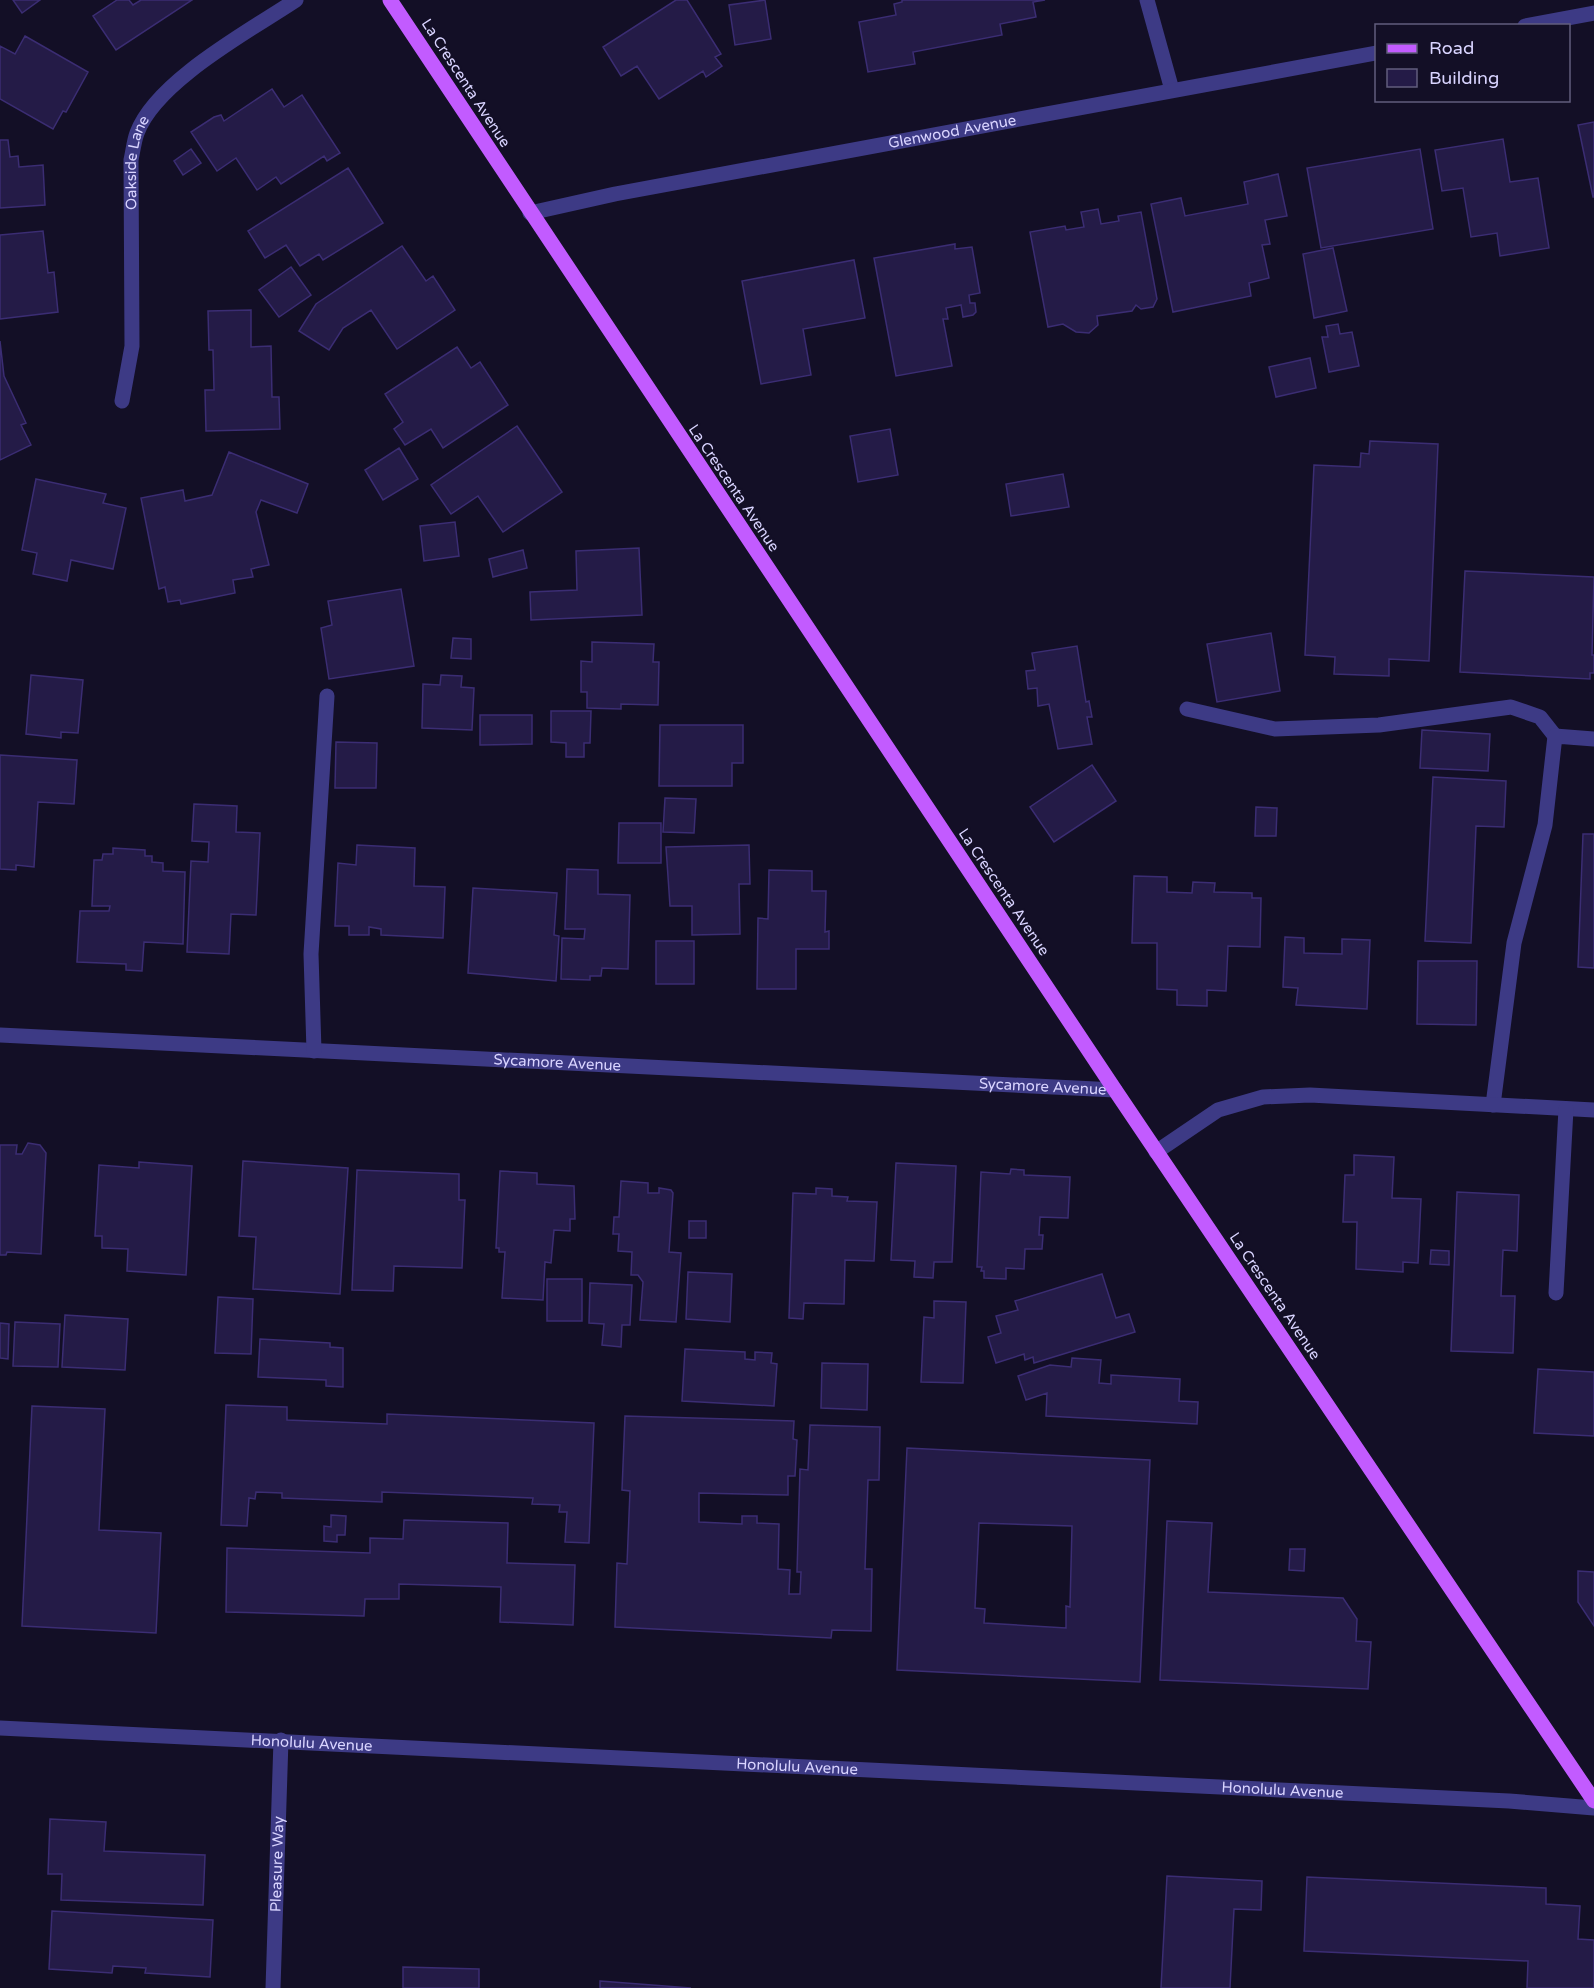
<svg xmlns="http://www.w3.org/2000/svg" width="1594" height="1988" font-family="'Varela Round',sans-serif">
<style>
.building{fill:#241b47;stroke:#3b2d73;stroke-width:1.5;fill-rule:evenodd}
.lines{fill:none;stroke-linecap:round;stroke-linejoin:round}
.minor{stroke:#3d3a85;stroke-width:15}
.major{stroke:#c25bff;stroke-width:15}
.labels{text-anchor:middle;stroke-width:4.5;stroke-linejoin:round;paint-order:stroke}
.street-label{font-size:15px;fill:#d9d4ff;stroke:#130f26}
</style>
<rect width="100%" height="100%" fill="#130f26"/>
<path class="building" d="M 13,0 L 40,0 L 22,13 Z
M 117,0 L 129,0 L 133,5 L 141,0 L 192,0 L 116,50 L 93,16 Z
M 676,0 L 687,0 L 721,54 L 715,57 L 722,66 L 706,77 L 703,71 L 659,99 L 637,66 L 621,76 L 603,47 Z
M 765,0 L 771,39 L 735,45 L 729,5 Z
M 902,0 L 1045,0 L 1033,2 L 1036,17 L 1000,24 L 1002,35 L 913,52 L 915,64 L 868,72 L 859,22 L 896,15 L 894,4 L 902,2 Z
M 25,36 L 88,72 L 66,112 L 63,111 L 53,129 L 0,99 L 0,46 L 15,54 Z
M 272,89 L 284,107 L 302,95 L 340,153 L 327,161 L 324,156 L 281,184 L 276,177 L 257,190 L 236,158 L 217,171 L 191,132 L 214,117 L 221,115 L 224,121 Z
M 1594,122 L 1594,197 L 1593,197 L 1578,125 Z
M 1503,139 L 1510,182 L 1538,178 L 1549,248 L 1500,256 L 1497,233 L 1471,237 L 1463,188 L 1442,191 L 1435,150 Z
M 0,140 L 8,140 L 10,157 L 18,156 L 19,167 L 43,165 L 45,205 L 0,208 Z
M 191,149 L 201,163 L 183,175 L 174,161 Z
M 1420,149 L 1433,229 L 1321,248 L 1307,168 Z
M 348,168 L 383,223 L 323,260 L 319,254 L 300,266 L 286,245 L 265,258 L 248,231 Z
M 1278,174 L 1287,216 L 1265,220 L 1270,244 L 1262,245 L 1269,278 L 1249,283 L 1251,296 L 1173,312 L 1151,204 L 1181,198 L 1185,216 L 1248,204 L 1244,182 Z
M 1098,209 L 1101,224 L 1119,221 L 1118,216 L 1141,212 L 1157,299 L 1153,307 L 1141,309 L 1136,305 L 1132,311 L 1097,316 L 1098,325 L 1089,333 L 1076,332 L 1063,324 L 1048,327 L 1030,232 L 1065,226 L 1066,230 L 1084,227 L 1081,212 Z
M 43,231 L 48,273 L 54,272 L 58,312 L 0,319 L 0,235 Z
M 955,244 L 955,249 L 972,247 L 980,293 L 969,295 L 970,303 L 975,303 L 976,312 L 973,315 L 963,317 L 961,305 L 946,308 L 948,319 L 943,319 L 952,366 L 896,376 L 874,258 Z
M 402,246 L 426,281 L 433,276 L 455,310 L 397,349 L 371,310 L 343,328 L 329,350 L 299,331 L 316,304 Z
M 1333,248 L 1347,311 L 1314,318 L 1303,254 Z
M 854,260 L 865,318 L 803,329 L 811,375 L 761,384 L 742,281 Z
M 291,267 L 311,295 L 279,317 L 259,290 Z
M 251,310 L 251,347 L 271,346 L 272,397 L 279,397 L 280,429 L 206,431 L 205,390 L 214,390 L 213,350 L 209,350 L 208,311 Z
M 1338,324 L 1340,334 L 1352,332 L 1359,366 L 1329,372 L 1322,337 L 1328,337 L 1326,326 Z
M 0,341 L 4,376 L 26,423 L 21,425 L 31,445 L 0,460 Z
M 457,347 L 471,368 L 480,362 L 508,405 L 443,448 L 431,429 L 405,445 L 394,429 L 403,422 L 385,394 Z
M 1310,358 L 1316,388 L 1276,397 L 1269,367 Z
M 517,426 L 562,492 L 503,532 L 478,496 L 451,514 L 431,485 Z
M 890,429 L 898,475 L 858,482 L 850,436 Z
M 1370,441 L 1438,444 L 1429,661 L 1389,659 L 1389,676 L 1334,674 L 1335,657 L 1305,655 L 1314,465 L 1360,467 L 1361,453 L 1369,454 Z
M 399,448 L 418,479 L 383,500 L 365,470 Z
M 229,452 L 308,484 L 297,513 L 261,500 L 256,512 L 269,565 L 251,569 L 253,577 L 233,580 L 235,593 L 181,604 L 180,600 L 168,602 L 165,587 L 159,589 L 141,498 L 183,490 L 185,501 L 212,495 Z
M 1063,474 L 1069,507 L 1011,516 L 1006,484 Z
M 36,479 L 106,494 L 103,503 L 126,508 L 113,569 L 71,560 L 67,581 L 33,574 L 37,553 L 22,550 Z
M 455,522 L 459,556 L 424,561 L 420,526 Z
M 639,548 L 642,615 L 531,620 L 530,592 L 577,590 L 576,551 Z
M 523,550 L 527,568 L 493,577 L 489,559 Z
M 1465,571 L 1594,577 L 1592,655 L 1594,655 L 1594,673 L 1590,673 L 1590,679 L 1460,672 Z
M 401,589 L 414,666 L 329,679 L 321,628 L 332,625 L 328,601 Z
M 1271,633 L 1280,691 L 1217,702 L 1207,644 Z
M 453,638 L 471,639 L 471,659 L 451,658 Z
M 592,642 L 654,644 L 653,662 L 659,662 L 658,705 L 621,704 L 621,709 L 587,708 L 587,692 L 581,692 L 581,661 L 592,662 Z
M 1077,646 L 1086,702 L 1089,701 L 1092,717 L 1087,717 L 1092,744 L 1058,749 L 1049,704 L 1038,706 L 1037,688 L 1028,689 L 1026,671 L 1035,670 L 1032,653 Z
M 31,675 L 83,680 L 78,733 L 61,732 L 61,738 L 26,734 Z
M 441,675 L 462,676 L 461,687 L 474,688 L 472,730 L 422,728 L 423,684 L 440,685 Z
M 551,711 L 591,711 L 590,743 L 584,743 L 584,757 L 566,757 L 566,743 L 551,742 Z
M 480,715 L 532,715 L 532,744 L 480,745 Z
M 660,725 L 743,725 L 743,763 L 732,763 L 732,786 L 659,786 Z
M 1422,730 L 1490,734 L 1488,771 L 1420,768 Z
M 336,742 L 377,743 L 376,788 L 335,788 Z
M 0,755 L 77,760 L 74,804 L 38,802 L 34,867 L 16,865 L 16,870 L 0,869 Z
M 1092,765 L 1116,801 L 1054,842 L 1030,807 Z
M 1433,777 L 1506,781 L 1504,827 L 1476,826 L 1471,943 L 1425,941 Z
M 665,798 L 696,799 L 694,833 L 663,832 Z
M 194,804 L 237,806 L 236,832 L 260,833 L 256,915 L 231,914 L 229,954 L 187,952 L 191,861 L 208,862 L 209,842 L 192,841 Z
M 1256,807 L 1277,808 L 1276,836 L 1255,836 Z
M 619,823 L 661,823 L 661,863 L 618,863 Z
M 1583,834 L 1594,834 L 1594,968 L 1578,967 Z
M 357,845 L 415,848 L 414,886 L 445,887 L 443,938 L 381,935 L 381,929 L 369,927 L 369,935 L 349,935 L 349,926 L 335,926 L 338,863 L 356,865 Z
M 749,845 L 750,884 L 739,884 L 740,934 L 692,935 L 692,906 L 670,906 L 666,847 Z
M 113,848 L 145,850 L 145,856 L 152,856 L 152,862 L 163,863 L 163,871 L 185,872 L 183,944 L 144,942 L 142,971 L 126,970 L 126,964 L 77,962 L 80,911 L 109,911 L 110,906 L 92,906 L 94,860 L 102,860 L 103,854 L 113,854 Z
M 567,869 L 598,870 L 598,894 L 630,895 L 628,969 L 602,968 L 601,976 L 590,976 L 590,980 L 561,979 L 562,938 L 584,939 L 585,929 L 565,929 Z
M 769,870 L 812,871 L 812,891 L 826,891 L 825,932 L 829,931 L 829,949 L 796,949 L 796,989 L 757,989 L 758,918 L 768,919 Z
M 1134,876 L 1167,877 L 1167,892 L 1192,893 L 1193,882 L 1215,883 L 1214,892 L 1252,893 L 1252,898 L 1261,898 L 1260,947 L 1228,946 L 1226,991 L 1207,990 L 1207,1006 L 1177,1005 L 1177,990 L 1157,989 L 1157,943 L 1132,943 Z
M 473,888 L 557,893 L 554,935 L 559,936 L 556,981 L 468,973 Z
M 1285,937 L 1304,938 L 1304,953 L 1342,954 L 1342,939 L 1370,940 L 1367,1009 L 1296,1005 L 1298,988 L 1283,987 Z
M 656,941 L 694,941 L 694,984 L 656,984 Z
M 1418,961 L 1477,961 L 1476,1025 L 1417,1024 Z
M 28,1143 L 40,1145 L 46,1153 L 41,1254 L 7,1252 L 6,1255 L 0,1255 L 0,1145 L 17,1145 L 16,1154 L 22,1154 Z
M 1354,1155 L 1394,1157 L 1392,1198 L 1421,1199 L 1418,1263 L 1403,1262 L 1403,1272 L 1356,1269 L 1357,1222 L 1343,1222 L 1345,1175 L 1354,1175 Z
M 243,1161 L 348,1168 L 340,1294 L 253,1289 L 256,1237 L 239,1236 Z
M 139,1162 L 192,1166 L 186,1275 L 127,1271 L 128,1249 L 102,1248 L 102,1236 L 95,1236 L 99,1165 L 139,1168 Z
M 896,1163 L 956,1166 L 952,1262 L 934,1262 L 933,1278 L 914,1277 L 915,1261 L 891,1260 Z
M 1011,1169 L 1024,1170 L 1024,1175 L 1070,1177 L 1068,1218 L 1040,1217 L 1039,1235 L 1043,1235 L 1042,1249 L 1025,1249 L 1024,1269 L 1006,1268 L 1006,1279 L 984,1278 L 984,1271 L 981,1271 L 982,1267 L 977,1267 L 981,1172 L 1010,1174 Z
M 357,1170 L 459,1174 L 459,1200 L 465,1200 L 462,1268 L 394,1266 L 393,1291 L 352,1290 Z
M 500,1171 L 537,1173 L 537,1184 L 574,1186 L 575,1219 L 570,1219 L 570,1231 L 554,1230 L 551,1263 L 545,1262 L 543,1300 L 502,1298 L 505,1252 L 499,1252 L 499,1248 L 496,1248 Z
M 621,1181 L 648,1183 L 648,1193 L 659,1193 L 659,1188 L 671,1190 L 673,1193 L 669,1252 L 681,1253 L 676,1322 L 640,1320 L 643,1282 L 638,1275 L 631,1275 L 632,1252 L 618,1251 L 619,1234 L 613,1234 L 614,1217 L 619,1217 Z
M 816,1188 L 832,1189 L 832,1196 L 848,1197 L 847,1201 L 877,1202 L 874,1261 L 845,1260 L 844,1304 L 804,1303 L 803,1319 L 789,1318 L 793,1193 L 816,1194 Z
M 1457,1192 L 1519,1195 L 1517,1251 L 1503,1250 L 1501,1296 L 1515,1296 L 1513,1353 L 1451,1351 Z
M 689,1221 L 706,1221 L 706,1238 L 689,1238 Z
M 1431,1250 L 1449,1251 L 1449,1265 L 1430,1264 Z
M 688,1272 L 732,1274 L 730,1322 L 686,1319 Z
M 1102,1274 L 1116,1318 L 1129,1314 L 1135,1332 L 1034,1363 L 1033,1357 L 1025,1360 L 1024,1354 L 996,1363 L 988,1337 L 1001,1333 L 996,1316 L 1018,1310 L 1015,1301 Z
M 547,1279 L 582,1279 L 582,1321 L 547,1321 Z
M 590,1283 L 632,1285 L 630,1325 L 622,1325 L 621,1347 L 602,1345 L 604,1324 L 589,1323 Z
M 218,1297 L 253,1299 L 251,1354 L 215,1353 Z
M 934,1301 L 966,1302 L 963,1383 L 921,1382 L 924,1317 L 934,1318 Z
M 65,1315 L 128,1319 L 125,1370 L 62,1367 Z
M 15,1322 L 60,1324 L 58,1367 L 13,1366 Z
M 0,1323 L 9,1324 L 8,1359 L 0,1358 Z
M 260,1339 L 330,1343 L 330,1347 L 343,1348 L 343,1387 L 326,1386 L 326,1380 L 258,1377 Z
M 685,1349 L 745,1352 L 745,1359 L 755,1360 L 755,1352 L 772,1353 L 771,1363 L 777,1364 L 774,1406 L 682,1401 Z
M 1072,1358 L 1101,1360 L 1099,1383 L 1111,1384 L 1111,1375 L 1180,1379 L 1179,1401 L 1198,1402 L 1197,1424 L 1046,1416 L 1047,1393 L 1026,1400 L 1018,1376 L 1050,1365 L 1071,1367 Z
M 822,1363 L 868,1364 L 867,1410 L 821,1408 Z
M 1538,1369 L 1594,1372 L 1594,1436 L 1534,1433 Z
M 226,1405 L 287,1407 L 287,1420 L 387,1424 L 387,1414 L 594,1423 L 589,1543 L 565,1542 L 567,1512 L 559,1512 L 560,1505 L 532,1504 L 533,1498 L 382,1492 L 382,1502 L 282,1498 L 282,1493 L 256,1492 L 255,1499 L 249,1498 L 247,1526 L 221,1525 Z
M 32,1406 L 105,1409 L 99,1530 L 161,1533 L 156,1633 L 22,1626 Z
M 625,1416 L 794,1421 L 793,1439 L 797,1440 L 795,1476 L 788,1476 L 788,1495 L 699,1493 L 699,1522 L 742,1524 L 742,1516 L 757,1516 L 757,1523 L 779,1524 L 778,1569 L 790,1570 L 789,1594 L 800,1594 L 801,1572 L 797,1572 L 800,1469 L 808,1470 L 810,1425 L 880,1427 L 879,1480 L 868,1480 L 865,1569 L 872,1569 L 871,1631 L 832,1630 L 831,1638 L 615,1627 L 617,1563 L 627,1564 L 630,1491 L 622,1490 Z
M 907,1448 L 1150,1460 L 1140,1682 L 897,1670 ZM 979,1523 L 1072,1526 L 1070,1607 L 1066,1606 L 1066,1628 L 984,1623 L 985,1609 L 975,1608 Z
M 331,1515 L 346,1516 L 345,1535 L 337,1535 L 337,1542 L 324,1541 L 324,1526 L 331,1527 Z
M 404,1520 L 508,1523 L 507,1563 L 575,1565 L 573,1625 L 500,1622 L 501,1587 L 399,1584 L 399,1599 L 365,1599 L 364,1616 L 226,1612 L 227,1548 L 370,1553 L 370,1538 L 403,1539 Z
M 1167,1521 L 1212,1523 L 1208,1592 L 1343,1598 L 1357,1619 L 1356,1641 L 1371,1642 L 1368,1689 L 1160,1680 Z
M 1290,1549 L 1305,1549 L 1304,1571 L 1289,1570 Z
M 1578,1571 L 1594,1572 L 1594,1626 L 1578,1602 Z
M 50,1819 L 106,1822 L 104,1851 L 205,1855 L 203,1905 L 61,1900 L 62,1874 L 48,1874 Z
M 1167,1876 L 1262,1881 L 1261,1910 L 1234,1909 L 1230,1988 L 1161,1988 Z
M 1307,1877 L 1546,1888 L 1546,1904 L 1580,1906 L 1578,1939 L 1594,1940 L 1594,1988 L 1527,1988 L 1528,1961 L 1304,1951 Z
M 52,1911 L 213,1920 L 210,1977 L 145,1973 L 146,1968 L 113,1966 L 112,1973 L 49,1969 Z
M 403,1967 L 479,1969 L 479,1988 L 403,1988 Z
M 600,1981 L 691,1988 L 600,1988 Z"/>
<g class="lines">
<g class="minor">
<path d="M 1147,0 L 1172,90"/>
<path d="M 1525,26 L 1594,13"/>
<path id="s1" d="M 530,213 L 615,194 L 1376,53"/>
<path id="s2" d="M 122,401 L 132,346 L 131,160 C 133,151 134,141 137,133 C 156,81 251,30 296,0"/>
<path d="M 1187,709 L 1275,729 L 1379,725 L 1511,707 L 1540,717 L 1555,736"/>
<path id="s3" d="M 0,1035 L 1115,1090"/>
<path d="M 314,1051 L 311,954 L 327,696"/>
<path d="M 1493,1105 L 1514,943 L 1545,825 L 1555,736 L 1594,739"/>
<path d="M 1156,1152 L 1218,1110 L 1263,1097 L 1310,1095 L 1594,1110"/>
<path d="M 1556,1293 L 1566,1109"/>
<path id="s4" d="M 0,1728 L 1509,1801 L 1594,1808"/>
<path id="s5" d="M 273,1988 L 281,1740"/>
</g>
<path class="major" d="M 390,0 L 1115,1090 L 1594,1801"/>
</g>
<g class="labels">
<g class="street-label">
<text transform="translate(466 83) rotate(57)" y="5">La Crescenta Avenue</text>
<text dy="5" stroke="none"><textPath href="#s1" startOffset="430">Glenwood Avenue</textPath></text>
<text dy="5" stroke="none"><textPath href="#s2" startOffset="240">Oakside Lane</textPath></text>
<text transform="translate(734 488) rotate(56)" y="5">La Crescenta Avenue</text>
<text transform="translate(1004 892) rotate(56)" y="5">La Crescenta Avenue</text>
<text dy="5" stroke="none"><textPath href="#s3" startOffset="558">Sycamore Avenue</textPath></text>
<text dy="5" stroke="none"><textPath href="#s3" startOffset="1044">Sycamore Avenue</textPath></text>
<text transform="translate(1275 1296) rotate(56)" y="5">La Crescenta Avenue</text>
<text dy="5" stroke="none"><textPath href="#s4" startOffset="312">Honolulu Avenue</textPath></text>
<text dy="5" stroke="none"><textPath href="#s4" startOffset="798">Honolulu Avenue</textPath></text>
<text dy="5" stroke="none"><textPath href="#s4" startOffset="1284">Honolulu Avenue</textPath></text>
<text dy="5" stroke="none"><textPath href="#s5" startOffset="124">Pleasure Way</textPath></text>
</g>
</g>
<rect x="1375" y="24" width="195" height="78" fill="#130f26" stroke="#625e7d" stroke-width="1.5"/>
<rect x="1387" y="44" width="30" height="9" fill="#c25bff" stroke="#625e7d" stroke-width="1.5"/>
<text x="1429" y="54" font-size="18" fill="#d9d4ff">Road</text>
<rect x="1387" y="69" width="30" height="18" fill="#241b47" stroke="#625e7d" stroke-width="1.5"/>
<text x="1429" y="84" font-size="18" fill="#d9d4ff">Building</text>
</svg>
